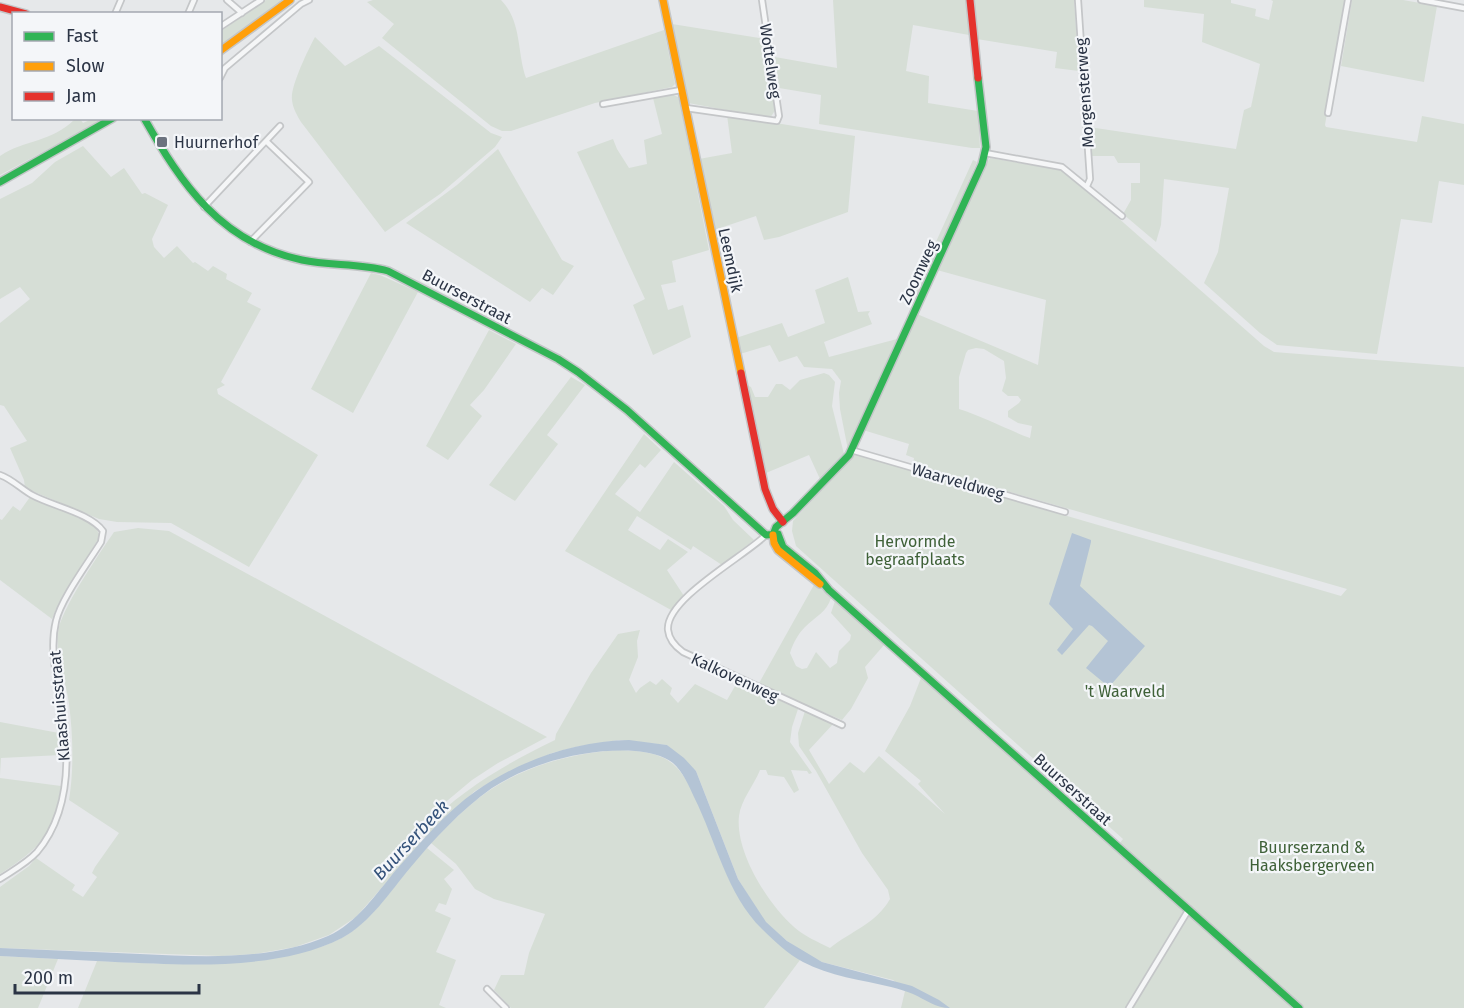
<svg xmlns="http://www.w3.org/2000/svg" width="1464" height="1008" font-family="'Fira Sans',sans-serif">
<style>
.green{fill:#d6ded6;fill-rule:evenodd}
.water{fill:#b4c4d5}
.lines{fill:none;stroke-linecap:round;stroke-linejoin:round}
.street-casing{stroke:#c4c6c8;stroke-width:8}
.fast-casing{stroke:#c4c6c8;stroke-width:10}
.slow-casing{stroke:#c4c6c8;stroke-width:10}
.jam-casing{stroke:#c4c6c8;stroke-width:10}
.street{stroke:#f5f6f7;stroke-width:4.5}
.fast{stroke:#30b455;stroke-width:7}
.slow{stroke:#ff9f0a;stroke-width:7}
.jam{stroke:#e5322d;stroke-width:7}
.poi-dot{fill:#6c737f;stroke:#f4f6f9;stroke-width:2}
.labels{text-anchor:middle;stroke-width:4.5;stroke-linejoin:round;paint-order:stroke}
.street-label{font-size:16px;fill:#2b3445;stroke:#f4f6f9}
.poi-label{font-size:16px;fill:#2b3445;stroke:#f4f6f9;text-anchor:start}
.park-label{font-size:16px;fill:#3f6138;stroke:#f4f6f9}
.water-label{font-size:18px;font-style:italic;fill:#34527a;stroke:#f4f6f9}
</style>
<rect width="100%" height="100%" fill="#e6e8ea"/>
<path class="green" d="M 266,0 L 283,0 L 221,47 L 221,31 Z
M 373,0 L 501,0 C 522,21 517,53 526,78 L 664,30 L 675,84 L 672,87 L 595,103 L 511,131 L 502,131 L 491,126 L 382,38 L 394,24 L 367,2 Z
M 833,0 L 966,0 L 969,35 L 913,25 L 906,71 L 929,76 L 928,103 L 978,111 L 980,148 L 972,148 L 819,124 L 821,95 L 779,88 L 775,57 L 837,68 Z
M 973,0 L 1074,0 L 1079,71 L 1055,68 L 1057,52 L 977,39 Z
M 1144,0 L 1231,0 L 1231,3 L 1256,9 L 1255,16 L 1269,20 L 1273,1 L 1271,0 L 1346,0 L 1325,125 L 1326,127 L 1417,142 L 1422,116 L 1464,124 L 1464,185 L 1439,181 L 1432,223 L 1401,219 L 1377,354 L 1277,345 L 1260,333 L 1204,283 L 1218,252 L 1229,188 L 1164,179 L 1161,225 L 1156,242 L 1123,214 L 1131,200 L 1131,183 L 1140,183 L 1140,163 L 1118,163 L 1114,156 L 1091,156 L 1089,127 L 1236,149 L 1244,110 L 1251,107 L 1260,64 L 1202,42 L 1204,14 L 1144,7 Z
M 1352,0 L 1403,0 L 1437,6 L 1424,82 L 1341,66 Z
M 672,24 L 766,39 L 776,109 L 770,118 L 688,103 Z
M 315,37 L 345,66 L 379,46 L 491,133 L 502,137 L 495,147 L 440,194 L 385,232 L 301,122 C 297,115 293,109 292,100 C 290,87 308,50 315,37 Z
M 671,94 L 678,97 L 680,103 L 709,250 L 672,261 L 676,282 L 661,285 L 668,310 L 683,305 L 691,337 L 653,355 L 633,305 L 645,299 L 577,152 L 613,139 L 617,149 L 629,168 L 647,164 L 644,140 L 662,134 L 653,98 Z
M 727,115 L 855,136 L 848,212 L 779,237 L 764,240 L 756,216 L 714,230 L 699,159 L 732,153 Z
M 75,119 L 80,119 L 83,123 L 92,119 L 104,119 L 0,175 L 0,156 C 25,139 51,143 75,119 Z
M 83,146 L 111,177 L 124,168 L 142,194 L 145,193 L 168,205 L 152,239 L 154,247 L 164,258 L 177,246 L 193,263 L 195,262 L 208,271 L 213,266 L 227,274 L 226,279 L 252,293 L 247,302 L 261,309 L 221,382 L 225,385 L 217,389 L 218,394 L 318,455 L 249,567 L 171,523 L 117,522 L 99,519 L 25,488 L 24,480 L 10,448 L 27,441 L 4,406 L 0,405 L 0,323 L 30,299 L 20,287 L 0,299 L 0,199 L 32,183 L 55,162 Z
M 498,149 L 562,260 L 574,266 L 553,295 L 542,288 L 530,302 L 406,223 L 457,185 Z
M 990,158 L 1060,170 L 1067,173 L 1264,346 L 1274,352 L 1464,367 L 1464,1008 L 901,1008 L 905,991 L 893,980 L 822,962 L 808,955 L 787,941 L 765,922 L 738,879 L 696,771 L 667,745 L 619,740 L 576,747 L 552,753 L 507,773 L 475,791 L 425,838 L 423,835 L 422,830 L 426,826 C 463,789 507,763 555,740 L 556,734 L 591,673 L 618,634 L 640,630 L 637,641 L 638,657 L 629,680 L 636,693 L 640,688 L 650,681 L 656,685 L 662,679 L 672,688 L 670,694 L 678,703 L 695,684 L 727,700 L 738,681 L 798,709 L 792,727 L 790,742 L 812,773 L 809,774 L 807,771 L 791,770 L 799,790 L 794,793 L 784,777 L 768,775 L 766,770 L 760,770 C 754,785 741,800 739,816 C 735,852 768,904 794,927 C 804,936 818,942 830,948 C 851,931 876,924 890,899 L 888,890 L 862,853 L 816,771 L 799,746 L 798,733 L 805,711 L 834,723 L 809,750 L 829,784 L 850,762 L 864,773 L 879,756 L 945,814 L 918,784 L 921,781 L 885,751 L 910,706 L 921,678 L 1115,849 L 1123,839 L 796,546 L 792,531 L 793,521 L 855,454 L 1341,596 L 1347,589 L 913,464 L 914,458 L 906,455 L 909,444 L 863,430 L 917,314 L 1038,365 L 1046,300 L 937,270 L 983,168 ZM 976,348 L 984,349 L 1004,361 L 1006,378 L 1002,391 L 1008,396 L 1018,396 L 1021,400 L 1019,403 L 1008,411 L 1008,417 L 1018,423 L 1032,426 L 1030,438 C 1006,429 984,417 959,409 L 959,377 L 966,353 L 968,350 Z
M 973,160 L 977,162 L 940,246 L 935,244 Z
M 932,249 L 937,252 L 918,294 L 910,296 Z
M 371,273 L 380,275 L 418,292 L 353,413 L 311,389 Z
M 848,277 L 858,312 L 870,311 L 868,314 L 872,324 L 824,342 L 829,357 L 897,339 L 848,450 L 840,409 L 839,393 L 841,381 L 832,369 L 804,367 L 797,356 L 779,362 L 770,345 L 740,354 L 736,338 L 782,323 L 788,337 L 825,323 L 815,290 Z
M 489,330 L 516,344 L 484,390 L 470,405 L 482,416 L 448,460 L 426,446 Z
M 824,373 L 829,375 L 835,382 L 832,406 L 844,454 L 820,479 L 809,455 L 766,473 L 747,385 L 751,387 L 755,397 L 768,397 L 776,384 L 782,384 L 790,390 L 800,380 Z
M 571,377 L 585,385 L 547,435 L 558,444 L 515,501 L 489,485 Z
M 644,434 L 661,450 L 645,468 L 640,464 L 615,494 L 640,512 L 674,462 L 724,506 L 733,520 L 754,540 L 722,565 L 693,546 L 691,550 L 637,516 L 628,530 L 660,550 L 668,539 L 688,552 L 667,570 L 684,596 L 671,610 L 565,551 Z
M 30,497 L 90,522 L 95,526 L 100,536 L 56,609 L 52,619 L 0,580 L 0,519 L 2,520 L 13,506 L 20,511 Z
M 138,528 L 169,531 L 547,737 L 498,763 L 472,780 L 417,826 L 416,839 L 421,843 L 356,917 L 329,935 L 295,947 L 255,954 L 222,956 L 0,948 L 0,887 L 29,866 L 36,858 L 75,885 L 72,890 L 83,897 L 97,877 L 92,873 L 95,867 L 119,833 L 69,800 C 74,770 73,734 69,704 C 66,678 53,654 59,627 C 66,602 99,554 114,532 Z
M 815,583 L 831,598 C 827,612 815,617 805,627 C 798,634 793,643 790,653 L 796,666 L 802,669 L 807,668 L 816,652 L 830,668 L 837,663 L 839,651 L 850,640 L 851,635 L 831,613 L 835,601 L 884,645 L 865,667 L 868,678 L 851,709 L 842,720 L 758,685 Z
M 0,722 L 59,733 L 61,755 L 1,758 L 0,775 Z
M 621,750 C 639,751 659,752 673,764 C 697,784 715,849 729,879 C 741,906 776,943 800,960 L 764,1008 L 511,1008 L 494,990 L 501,975 L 524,975 L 529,953 L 545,914 L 494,899 L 475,889 L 456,864 L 431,843 C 450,823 470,803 493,788 C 530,764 578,752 621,750 Z
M 0,778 L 61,786 C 53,834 41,848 0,874 Z
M 427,848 L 454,870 L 444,879 L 452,889 L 446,905 L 439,903 L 435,911 L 451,918 L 436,952 L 456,960 L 439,1005 L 446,1008 L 78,1008 L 97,961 C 162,964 226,968 290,955 C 311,950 336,944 354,930 C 383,908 401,874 427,848 Z
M 0,956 L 58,959 L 38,1008 L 0,1008 Z"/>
<path class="water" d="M 1072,533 L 1091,540 L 1091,542 L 1080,586 L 1145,646 L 1109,687 L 1086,668 L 1108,641 L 1092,626 L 1089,625 L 1062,655 L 1057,650 L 1073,629 L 1049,604 Z
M 629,740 L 667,745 L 684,758 L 696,771 L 738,879 L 766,922 L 787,941 L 822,962 L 912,986 L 939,1000 L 950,1008 C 936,1008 926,1000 913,994 C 906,991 899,989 891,987 C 862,980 829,976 803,962 C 788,954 774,941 762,929 C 727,895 716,841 694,797 C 689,786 683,772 673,763 C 663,755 648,752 635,751 C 588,748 532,762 492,788 C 461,810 434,839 410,868 C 390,892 370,923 342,938 C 277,971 186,965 115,962 C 77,960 38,958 0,956 L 0,948 C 47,950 94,952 140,954 C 202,957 270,961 328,936 C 357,923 376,894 396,870 C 420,843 446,812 476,791 C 520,760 576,741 629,740 Z"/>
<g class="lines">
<defs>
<path id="street" d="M 227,0 L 242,13
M 1078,0 L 1090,179 L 1087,186
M 1421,0 L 1464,8
M 115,14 L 121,0
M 188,14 L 194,0
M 220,27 L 261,0
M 220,78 L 225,68 L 301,4 L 309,0
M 603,104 L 681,90
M 686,108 L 777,121 L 779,116 L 762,0
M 1328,113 L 1348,0
M 985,153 L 1062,167 L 1122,216
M 204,207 L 280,126
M 250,242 L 309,182 L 266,141
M 851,450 L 1065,512
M 0,475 C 12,479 21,489 32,495 C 52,506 90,513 103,531 L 101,542 C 88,563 61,599 56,621 C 49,650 57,680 62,708 C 70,756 70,813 37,852 C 27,863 12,871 0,879
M 766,535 C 745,556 665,599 668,630 C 669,640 676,647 683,652 L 842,725
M 487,989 L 506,1008
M 1129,1008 L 1189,909"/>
<path id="fast" d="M 144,118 C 182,185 221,243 302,260 C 330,266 360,263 388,271 L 558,359 L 578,372 L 627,410 L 766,535 L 778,534
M 0,182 L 113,118
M 778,534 L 783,547 L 815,573 L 829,590 L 1299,1008
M 773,535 L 776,527 L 793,513 L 849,455 L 982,164 L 986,147 L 978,78"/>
<path id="slow" d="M 663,0 L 741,373
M 220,51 L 290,0
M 773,535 L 774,543 L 778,550 L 820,584"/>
<path id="jam" d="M 970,0 L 978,78
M 0,7 L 26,14
M 741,373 L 765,489 L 773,509 L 783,522"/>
</defs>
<use href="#street" class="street-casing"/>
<use href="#fast" class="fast-casing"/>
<use href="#slow" class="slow-casing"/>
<use href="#jam" class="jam-casing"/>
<use href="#street" class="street"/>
<use href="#fast" class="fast"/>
<use href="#slow" class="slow"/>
<use href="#jam" class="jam"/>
</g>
<rect class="poi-dot" x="156" y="136" width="12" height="12" rx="3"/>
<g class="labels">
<g class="street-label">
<text transform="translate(771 61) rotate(82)" y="6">Wottelweg</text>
<text transform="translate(1084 93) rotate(-94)" y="6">Morgensterweg</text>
<text transform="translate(731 260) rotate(78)" y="6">Leemdijk</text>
<text transform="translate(918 272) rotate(-65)" y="6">Zoomweg</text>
<text transform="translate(467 296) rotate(28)" y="6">Buurserstraat</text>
<text transform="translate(958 481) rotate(16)" y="6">Waarveldweg</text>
<text transform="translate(735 677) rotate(25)" y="6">Kalkovenweg</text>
<text transform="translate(59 706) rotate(-95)" y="6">Klaashuisstraat</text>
<text transform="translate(1073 789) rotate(42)" y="6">Buurserstraat</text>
</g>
<g class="poi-label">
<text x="174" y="148">Huurnerhof</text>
</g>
<g class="park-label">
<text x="915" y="547">Hervormde<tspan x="915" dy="18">begraafplaats</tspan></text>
<text x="1125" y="697">'t Waarveld</text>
<text x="1312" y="853">Buurserzand &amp;<tspan x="1312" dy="18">Haaksbergerveen</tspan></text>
</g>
<g class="water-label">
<text transform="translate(411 840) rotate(-47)" y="6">Buurserbeek</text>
</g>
</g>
<rect x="12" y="12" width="210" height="108" fill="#f4f6f9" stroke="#a4a8b1" stroke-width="1.5"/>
<rect x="24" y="32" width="30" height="9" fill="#30b455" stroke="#a4a8b1" stroke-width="1.5"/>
<text x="66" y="42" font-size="18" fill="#2b3445">Fast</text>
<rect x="24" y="62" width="30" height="9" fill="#ff9f0a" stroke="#a4a8b1" stroke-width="1.5"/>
<text x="66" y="72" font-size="18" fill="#2b3445">Slow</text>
<rect x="24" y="92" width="30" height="9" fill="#e5322d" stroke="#a4a8b1" stroke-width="1.5"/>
<text x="66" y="102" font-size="18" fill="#2b3445">Jam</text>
<path d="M15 984v9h184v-9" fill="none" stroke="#2b3445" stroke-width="3"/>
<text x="24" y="984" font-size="18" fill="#2b3445" stroke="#f4f6f9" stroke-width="4.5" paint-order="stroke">200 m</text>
</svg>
